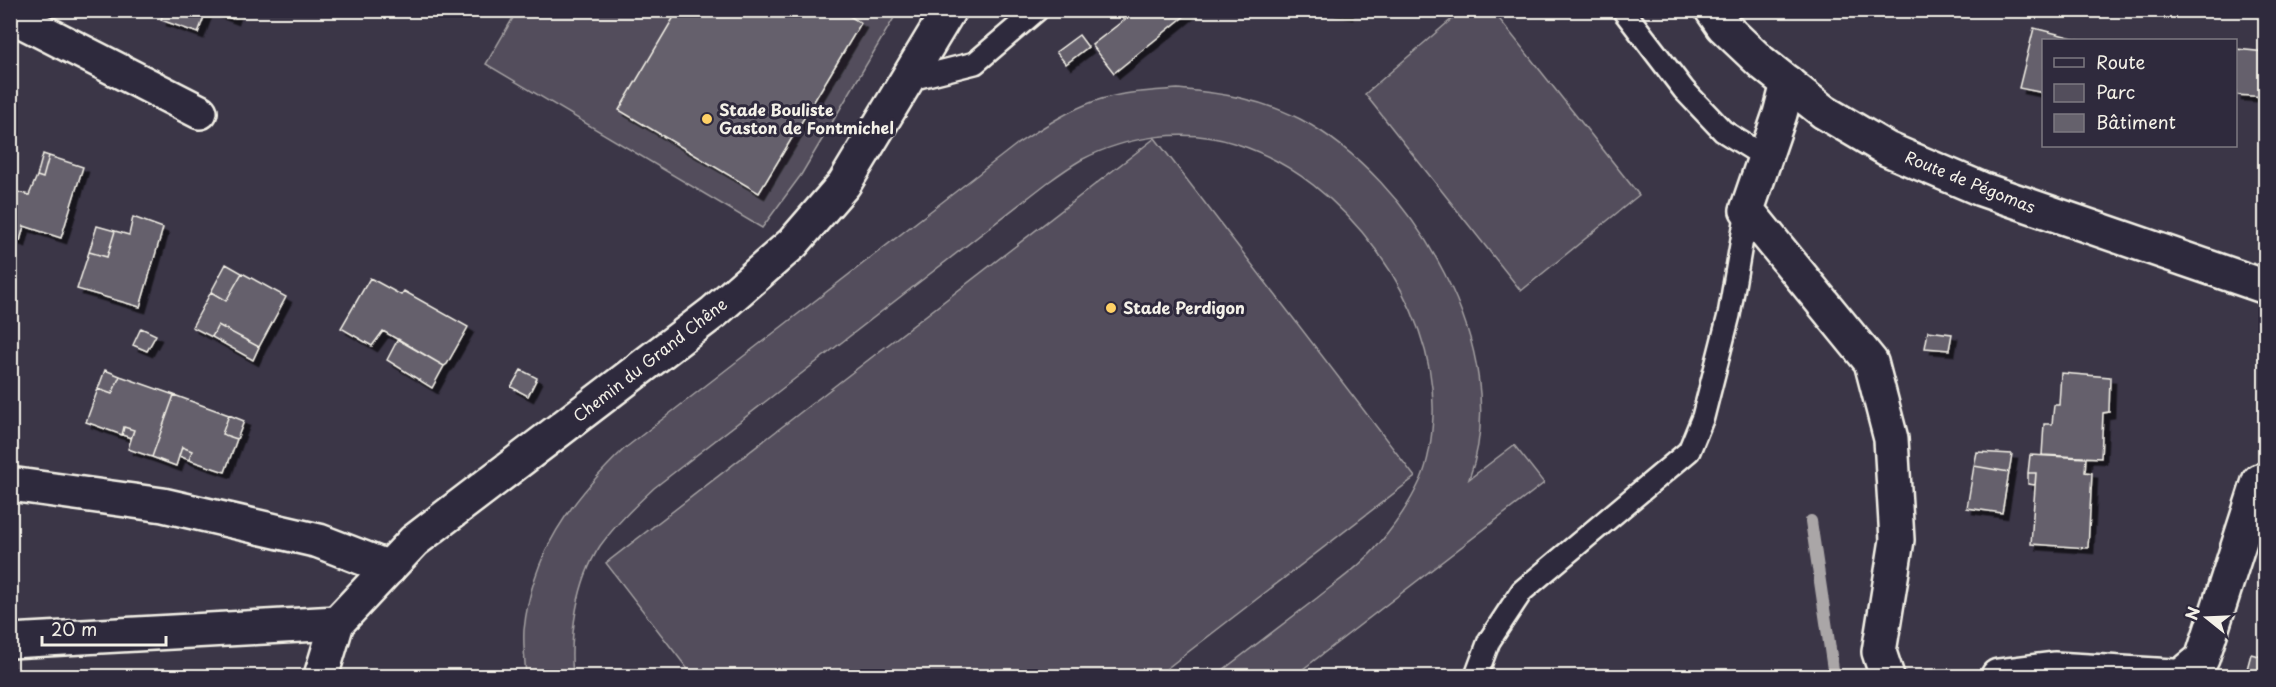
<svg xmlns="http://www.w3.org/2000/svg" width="2276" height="687" font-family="'Playpen Sans',sans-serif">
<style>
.green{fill:#534e5c;stroke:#a4a0a2;stroke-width:1.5}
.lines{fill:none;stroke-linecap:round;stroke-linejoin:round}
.stream{stroke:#aaa6a7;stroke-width:12}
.building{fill:#65616c;stroke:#f4f1e8;stroke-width:1.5;filter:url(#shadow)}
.lane-casing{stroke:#f4f1e8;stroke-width:26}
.street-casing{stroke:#f4f1e8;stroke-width:38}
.secondary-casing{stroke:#f4f1e8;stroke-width:38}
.lane{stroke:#2f2a3d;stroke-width:21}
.street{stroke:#2f2a3d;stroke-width:33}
.secondary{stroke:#2f2a3d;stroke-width:33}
.poi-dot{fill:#ffd166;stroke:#2f2a3d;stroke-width:2}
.labels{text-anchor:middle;stroke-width:6;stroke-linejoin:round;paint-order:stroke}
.poi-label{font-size:16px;font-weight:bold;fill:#f4f1e8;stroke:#2f2a3d;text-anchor:start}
.street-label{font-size:16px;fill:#f4f1e8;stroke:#2f2a3d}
</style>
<defs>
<filter id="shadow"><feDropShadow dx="5.5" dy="5.5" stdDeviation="0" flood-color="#0009"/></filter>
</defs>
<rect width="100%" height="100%" fill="#3b3647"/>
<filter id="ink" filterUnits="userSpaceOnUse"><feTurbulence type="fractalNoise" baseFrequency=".0167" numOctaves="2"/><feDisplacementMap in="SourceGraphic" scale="12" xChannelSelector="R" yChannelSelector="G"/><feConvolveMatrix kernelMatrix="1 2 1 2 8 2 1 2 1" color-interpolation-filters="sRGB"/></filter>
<g filter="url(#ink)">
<path class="green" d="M 517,11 L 898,11 L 801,175 L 762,228 L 486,64 Z
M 1461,11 L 1493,11 L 1639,195 L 1521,291 L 1365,94 Z
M 1178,89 C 1221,93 1261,99 1300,119 C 1413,178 1516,352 1469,479 L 1514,445 L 1544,483 L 1294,676 L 1215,676 C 1249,650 1283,624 1317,598 C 1338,581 1362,565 1379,544 C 1396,524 1410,503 1421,479 C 1429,460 1432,437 1433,416 C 1437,304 1344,178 1237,144 C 1187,127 1127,136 1081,160 C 1069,167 1058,175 1047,183 L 654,488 C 635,506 616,524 600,546 C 577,581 569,635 573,676 L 526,676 C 525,661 523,645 524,630 C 532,553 570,501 624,449 L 1017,144 C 1042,128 1067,111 1095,101 C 1121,92 1150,91 1178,89 Z
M 1155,138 L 1415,477 L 1157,676 L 693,676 L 606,563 Z"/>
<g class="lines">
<path class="stream" d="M 1811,521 L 1834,676"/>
</g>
<path class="building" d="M 164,10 L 184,10 L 204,17 L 198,33 L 161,20 Z
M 184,10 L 207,10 L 204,17 Z
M 210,10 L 236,10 L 233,19 Z
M 678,10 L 840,10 L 861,23 L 759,193 L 619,110 Z
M 1137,10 L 1192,10 L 1114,73 L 1092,45 Z
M 1329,10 L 1348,10 L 1347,14 Z
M 2034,28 L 2081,40 L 2044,40 L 2044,93 L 2019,88 Z
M 1079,35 L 1088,47 L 1066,64 L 1056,52 Z
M 2236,43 L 2236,49 L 2266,52 L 2266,97 L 2236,95 Z
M 43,154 L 49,156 L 43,178 L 37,176 Z
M 49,156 L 83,167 L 61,238 L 24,226 L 20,241 L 10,238 L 10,190 L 29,195 L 37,176 L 43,178 Z
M 133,217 L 163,228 L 140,307 L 77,289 L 89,252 L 107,257 L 115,231 L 129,235 Z
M 97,226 L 115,231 L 107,257 L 89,252 Z
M 226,264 L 242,273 L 226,301 L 211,292 Z
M 242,273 L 286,297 L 259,347 L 218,325 L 212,337 L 192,327 L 211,292 L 226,301 Z
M 370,278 L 401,295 L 404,291 L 468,327 L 447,364 L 444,366 L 383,331 L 372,346 L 341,328 Z
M 218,325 L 259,347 L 253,360 L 212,337 Z
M 141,328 L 156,335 L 147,351 L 133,345 Z
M 1928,331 L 1952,334 L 1949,350 L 1925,348 Z
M 398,339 L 444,366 L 432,388 L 387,360 Z
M 105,370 L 120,376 L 112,394 L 98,389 Z
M 521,370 L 537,378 L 528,396 L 511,387 Z
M 2061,373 L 2110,377 L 2109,412 L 2103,413 L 2101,458 L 2042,455 L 2044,424 L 2052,424 L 2054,405 L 2059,405 Z
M 120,376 L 174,395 L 152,457 L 128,449 L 134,430 L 124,427 L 122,435 L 86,422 L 98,389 L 112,394 Z
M 174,395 L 229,415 L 222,434 L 237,439 L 225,472 L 189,460 L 192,451 L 182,447 L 176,466 L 152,457 Z
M 229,415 L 244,421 L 237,439 L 222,434 Z
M 124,427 L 134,430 L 131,438 L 122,435 Z
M 182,447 L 192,451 L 189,460 L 179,456 Z
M 1977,452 L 2012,454 L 2009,472 L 1974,466 Z
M 2030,455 L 2086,458 L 2085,472 L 2092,473 L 2088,548 L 2031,544 L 2036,473 L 2028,473 Z
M 1974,466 L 2009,472 L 2002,513 L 1967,508 Z
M 2028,473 L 2036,473 L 2035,485 L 2028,484 Z
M 2251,654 L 2266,658 L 2266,676 L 2246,673 Z"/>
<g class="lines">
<defs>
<path id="lane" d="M 1623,10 L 1684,90 L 1723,131 L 1765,157
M 907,80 L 975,63 L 1037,10
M 1476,676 L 1489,641 L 1522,591 L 1689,451 L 1703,417 L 1729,315 L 1747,210"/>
<path id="street" d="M 10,15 L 200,112
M 1788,83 L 1780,114 L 1747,210 L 1871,362 L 1891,439 L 1897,540 L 1879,652 L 1887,676
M 10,484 L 163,505 L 319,541 L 389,568
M 10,641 L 337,623
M 1998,676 L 2054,669 L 2173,676
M 2181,676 L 2202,659 L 2259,481"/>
<path id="secondary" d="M 1712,10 L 1723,26 L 1761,62 L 1824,112 L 1887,149 L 1981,189 L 2266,287
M 321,676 L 337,623 L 414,541 L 714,312 L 793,243 L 844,184 L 949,10"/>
</defs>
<use href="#lane" class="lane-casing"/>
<use href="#street" class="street-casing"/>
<use href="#secondary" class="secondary-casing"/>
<use href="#lane" class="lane"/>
<use href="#street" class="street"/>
<use href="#secondary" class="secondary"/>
</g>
</g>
<g class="poi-dot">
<circle cx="707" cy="119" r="6"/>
<circle cx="1111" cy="308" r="6"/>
</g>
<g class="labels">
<g class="poi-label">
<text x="719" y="116">Stade Bouliste<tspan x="719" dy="18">Gaston de Fontmichel</tspan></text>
<text x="1123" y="314">Stade Perdigon</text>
</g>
<g class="street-label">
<text transform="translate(1970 182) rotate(22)" y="6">Route de Pégomas</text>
<text transform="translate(650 360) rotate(-38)" y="6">Chemin du Grand Chêne</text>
</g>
</g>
<rect width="2276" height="687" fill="none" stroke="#2f2a3d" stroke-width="36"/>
<rect x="18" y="18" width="2240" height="651" fill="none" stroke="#f4f1e8" stroke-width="2" filter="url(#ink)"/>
<rect x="2042" y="39" width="195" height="108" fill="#2f2a3d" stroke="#7e7a81" stroke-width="1.5"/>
<rect x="2054" y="58" width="30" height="9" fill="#2f2a3d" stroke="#7e7a81" stroke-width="1.5"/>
<text x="2096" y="69" font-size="18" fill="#f4f1e8">Route</text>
<rect x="2054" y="84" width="30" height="18" fill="#534e5c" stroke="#7e7a81" stroke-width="1.5"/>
<text x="2096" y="99" font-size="18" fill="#f4f1e8">Parc</text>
<rect x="2054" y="114" width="30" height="18" fill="#65616c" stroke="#7e7a81" stroke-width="1.5"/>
<text x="2096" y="129" font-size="18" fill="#f4f1e8">Bâtiment</text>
<g transform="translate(2207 618) rotate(288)" stroke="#2f2a3d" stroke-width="4.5" paint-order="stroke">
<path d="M0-4.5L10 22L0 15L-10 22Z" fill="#f4f1e8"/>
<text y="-9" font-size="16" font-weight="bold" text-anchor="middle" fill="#f4f1e8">N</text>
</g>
<path d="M42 636v9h124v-9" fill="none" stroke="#f4f1e8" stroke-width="3"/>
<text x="51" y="636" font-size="18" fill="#f4f1e8" stroke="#2f2a3d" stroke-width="4.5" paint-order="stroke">20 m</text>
</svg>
